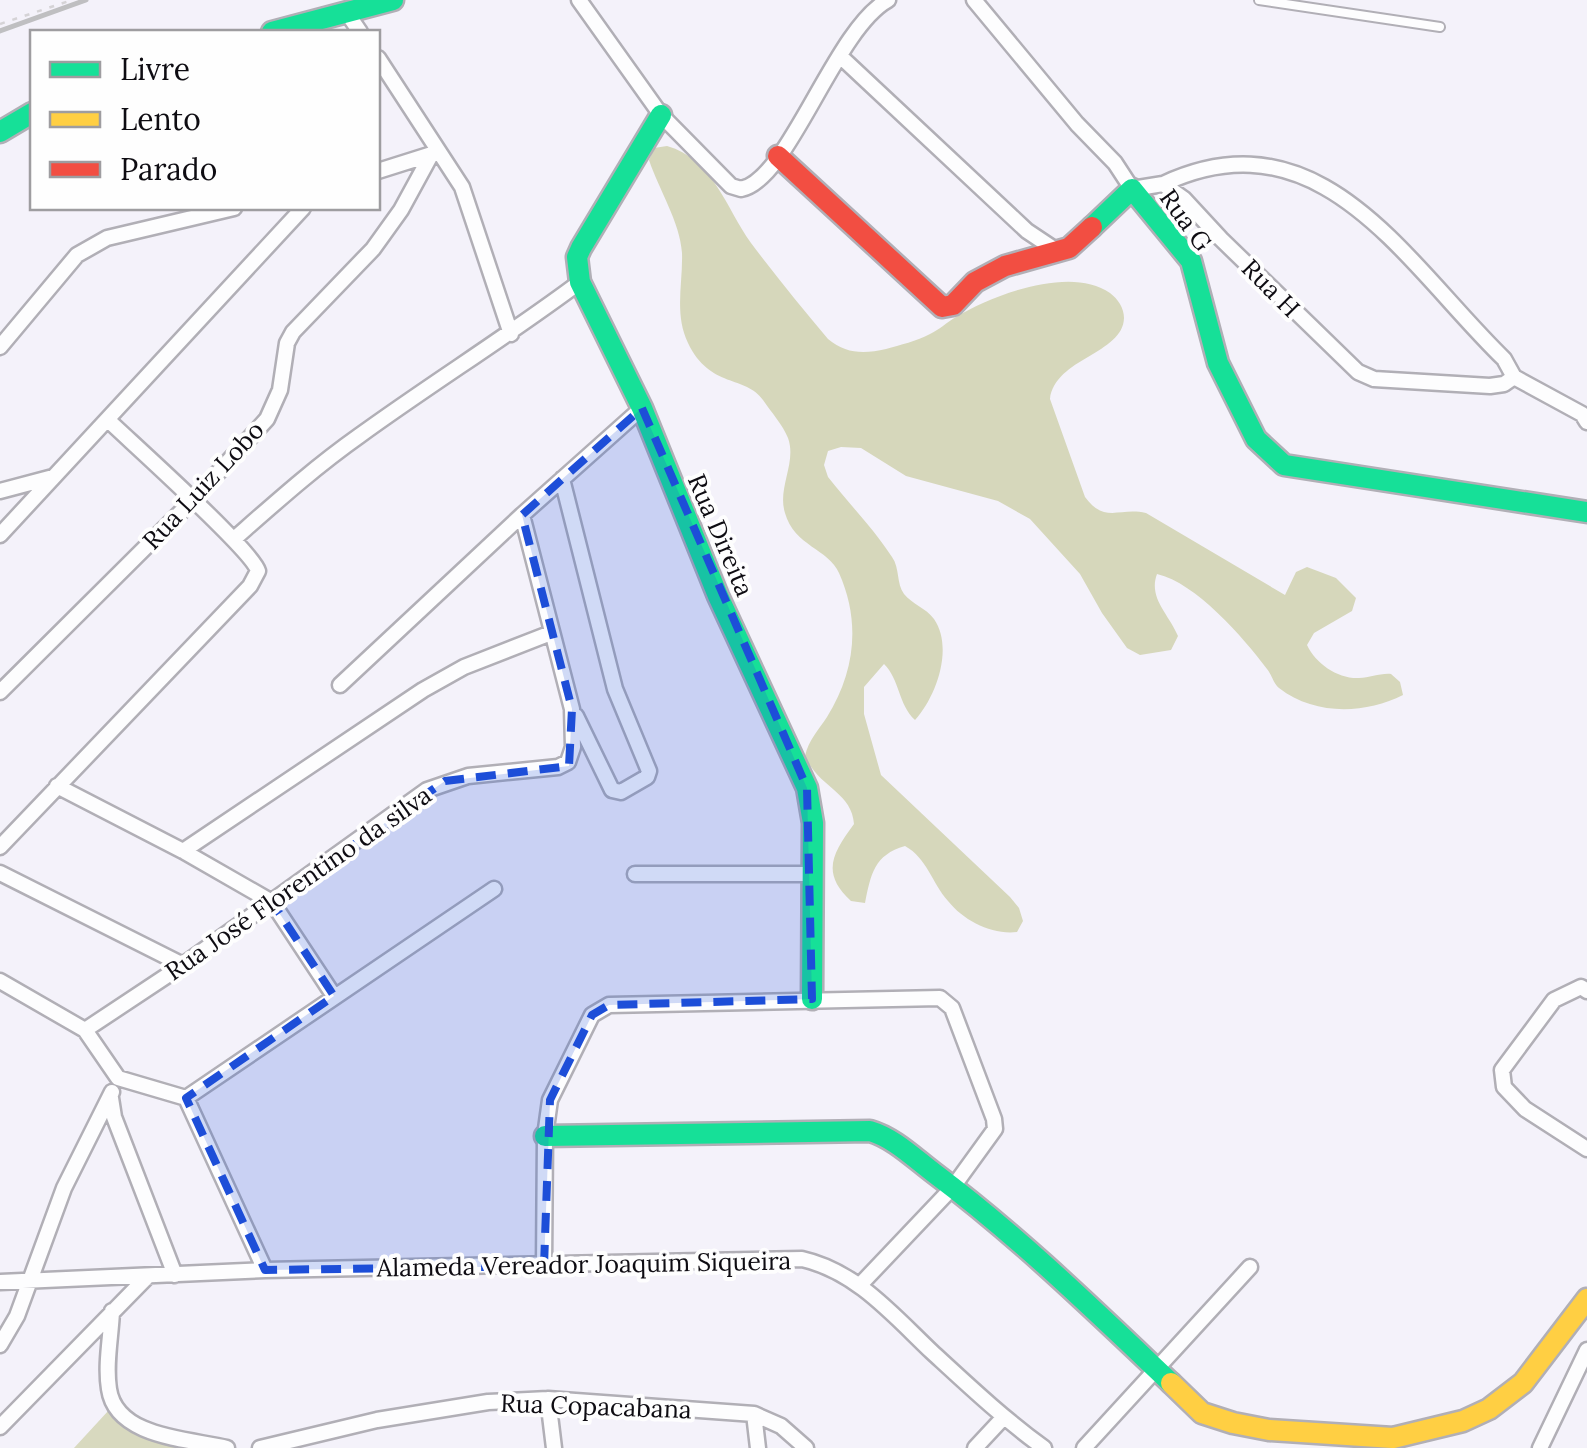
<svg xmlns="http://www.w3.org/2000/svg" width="1587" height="1448" font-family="Lora,serif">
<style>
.green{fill:#d8d9bf}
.forest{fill:#d6d7bb}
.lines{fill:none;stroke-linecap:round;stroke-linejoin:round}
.lane-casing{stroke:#b1afb6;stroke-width:12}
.street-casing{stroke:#b1afb6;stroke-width:19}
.fast-casing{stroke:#b1afb6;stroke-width:25}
.slow-casing{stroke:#b1afb6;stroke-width:25}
.jam-casing{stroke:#b1afb6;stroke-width:25}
.path{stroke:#d5d3d6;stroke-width:2.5;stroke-dasharray:5 8;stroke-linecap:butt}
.lane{stroke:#fdfdfe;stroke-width:8}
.street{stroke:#fdfdfe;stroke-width:14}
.fast{stroke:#16e098;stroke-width:20}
.slow{stroke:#ffcf43;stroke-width:20}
.jam{stroke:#f24e42;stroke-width:20}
.rail{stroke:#bfbfc1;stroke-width:5}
.marked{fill:#1d4ed8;fill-opacity:0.2;stroke:#1d4ed8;stroke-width:8;stroke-dasharray:20 12;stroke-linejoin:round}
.labels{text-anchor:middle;stroke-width:8;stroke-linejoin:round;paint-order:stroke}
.street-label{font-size:25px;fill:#0e0c12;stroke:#fefefe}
</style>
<rect width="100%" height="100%" fill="#f4f2fa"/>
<path class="green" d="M 109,1410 C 139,1439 167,1439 207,1448 L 74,1448 Z"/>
<path class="forest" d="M 667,146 C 713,159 726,208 751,243 C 775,275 802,308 828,339 C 846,354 864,354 886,349 C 900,345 917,341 930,334 C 939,330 947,322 956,317 C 992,295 1071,265 1110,293 C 1118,299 1124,308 1124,318 C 1123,354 1055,358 1050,399 L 1085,497 C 1105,524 1119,507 1146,513 L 1285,595 L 1296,572 L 1307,567 L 1336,578 L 1356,598 L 1352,611 L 1314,633 L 1307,645 C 1316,664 1338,679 1359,678 C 1370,678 1380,673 1391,674 L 1400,682 L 1403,695 C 1365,714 1315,716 1279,688 C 1273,683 1272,675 1267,669 C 1243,637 1196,583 1157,574 C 1148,598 1169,614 1178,636 L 1171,650 L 1140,655 L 1127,648 L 1102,613 L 1080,574 L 1030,519 L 998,501 L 906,476 L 861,448 L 841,447 L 828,451 L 824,465 L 828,477 C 849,504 874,529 892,557 C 900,568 896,583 904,594 C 912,604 926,608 934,619 C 954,648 936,697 915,720 C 898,704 900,680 884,664 L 864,687 L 864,714 L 881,775 L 1010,897 L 1019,908 L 1023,921 L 1017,932 C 992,935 964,921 948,901 C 932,883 927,858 905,846 C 874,855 871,874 865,903 L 851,901 C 821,873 832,854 854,824 C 852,792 818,787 805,756 C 809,739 818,731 827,717 C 855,672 861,622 839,573 C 829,549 794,546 785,513 C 777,488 797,463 788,438 C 783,425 771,412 763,400 C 746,375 710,389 688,343 C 674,314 683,284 682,253 C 680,222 659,190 649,160 L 654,148 Z"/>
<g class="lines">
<defs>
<path id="lane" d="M 1259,0 L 1440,27"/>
<path id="street" d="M 579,0 L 661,115 L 731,186 L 741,189 C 789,180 834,30 888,0
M 974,0 L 1077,124 L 1115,163 L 1132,189 L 1163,184 L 1184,199 L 1221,239 L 1358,372 L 1374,379 L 1490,386 L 1504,384 L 1514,377
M 347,13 L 360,32
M 840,56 L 1027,231 L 1057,251 L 1064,251
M 378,58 L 462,187 L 511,334
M 378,171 L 435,153
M 1163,184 C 1321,110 1406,264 1504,359 L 1514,377
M 0,347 L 77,255 L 107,238 L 234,208
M 1514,377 L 1582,414 L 1587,422
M 562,479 L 615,689 L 649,771 L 647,777 L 621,792 L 612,790 L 576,716
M 0,491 L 53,477
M 0,535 L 303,208
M 234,539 C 275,503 315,467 359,436 C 432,383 508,336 580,282
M 340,685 L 522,515 L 642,408
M 0,692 L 192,501 L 267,419 L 280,390 L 287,343 L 293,332 L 373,249 L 401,210 L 431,155
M 57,786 L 183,851 L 272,902 L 334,996
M 0,847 L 250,586 L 258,571 C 253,551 132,443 108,420
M 183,851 L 423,690 L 464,667 L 551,633
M 0,873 L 183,965
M 635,874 L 812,874
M 0,981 L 85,1030 L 118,1078 L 186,1098
M 1587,991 L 1581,987 L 1554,1000 L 1502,1070 L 1504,1087 L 1525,1109 L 1587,1149
M 85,1030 L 183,965 L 427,790 L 468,776 L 558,767 L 568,762 L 573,747 L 572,709 L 522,515
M 111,1098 L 114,1117 L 175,1275
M 544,1266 L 545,1136 L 550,1100 L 592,1015 L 609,1005 L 940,998 L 952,1008 L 994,1119 L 995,1129 L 953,1187 L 860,1285
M 265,1270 L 186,1098 L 494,889
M 0,1282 L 265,1270 L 802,1259 C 856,1271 893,1315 932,1352 C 969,1386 1004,1419 1044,1448
M 112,1311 C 111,1336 105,1364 109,1389 C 116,1438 190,1439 227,1448
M 0,1345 L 17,1316 L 64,1188 L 112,1092
M 548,1399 L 554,1448
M 754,1414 L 758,1448
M 0,1427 L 147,1277
M 260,1448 L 377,1420 L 488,1402 L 548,1399 L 754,1414 L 781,1426 L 806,1448
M 975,1448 L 1003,1418
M 1084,1448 L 1250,1267
M 1540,1448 L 1587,1350"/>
<path id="fast" d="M 272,32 L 393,0
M 661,115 L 581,248 L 577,257 L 580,282 L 642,408 L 718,596 L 807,788 L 813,823 L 812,999
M 0,132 L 32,113
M 1092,227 L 1132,189 L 1191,261 L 1218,363 L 1256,439 L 1284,465 L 1587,512
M 545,1136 L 870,1131 C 894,1138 914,1158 934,1173 C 1018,1236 1094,1310 1171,1383"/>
<path id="slow" d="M 1171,1383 L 1202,1413 L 1233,1423 L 1269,1430 L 1393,1438 L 1463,1421 L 1489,1409 L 1523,1383 L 1587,1299"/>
<path id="jam" d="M 778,156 L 942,307 L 953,305 L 975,282 L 1005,266 L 1069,248 L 1092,227"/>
</defs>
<use href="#lane" class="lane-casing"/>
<use href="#street" class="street-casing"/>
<use href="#fast" class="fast-casing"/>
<use href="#slow" class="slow-casing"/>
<use href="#jam" class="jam-casing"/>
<path class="path" d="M 0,24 L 72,0"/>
<use href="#lane" class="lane"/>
<use href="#street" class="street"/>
<use href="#fast" class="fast"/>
<use href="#slow" class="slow"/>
<use href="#jam" class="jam"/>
<path class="rail" d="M 0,31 L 86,0"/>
</g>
<path class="marked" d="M 642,408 L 807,788 L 812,999 L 609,1005 L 592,1015 L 550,1100 L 544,1266 L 265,1270 L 186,1098 L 334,996 L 272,902 L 445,781 L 569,766 L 572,709 L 522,515 Z"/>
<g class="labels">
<g class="street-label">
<text transform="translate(1186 220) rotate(54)" y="9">Rua G</text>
<text transform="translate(1271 288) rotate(45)" y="9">Rua H</text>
<text transform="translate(203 485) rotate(-47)" y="9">Rua Luiz Lobo</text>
<text transform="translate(721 535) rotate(67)" y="9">Rua Direita</text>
<text transform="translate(298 883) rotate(-35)" y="9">Rua José Florentino da silva</text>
<text transform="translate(584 1264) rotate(-1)" y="9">Alameda Vereador Joaquim Siqueira</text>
<text transform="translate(596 1406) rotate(2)" y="9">Rua Copacabana</text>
</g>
</g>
<rect x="30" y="30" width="350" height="180" fill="#fefefe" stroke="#9e9da0" stroke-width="2.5"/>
<rect x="50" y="62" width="50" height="15" fill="#16e098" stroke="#9e9da0" stroke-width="2.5"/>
<text x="120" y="80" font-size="30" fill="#0e0c12">Livre</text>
<rect x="50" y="112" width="50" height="15" fill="#ffcf43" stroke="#9e9da0" stroke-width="2.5"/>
<text x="120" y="130" font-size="30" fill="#0e0c12">Lento</text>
<rect x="50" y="162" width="50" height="15" fill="#f24e42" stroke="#9e9da0" stroke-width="2.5"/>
<text x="120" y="180" font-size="30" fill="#0e0c12">Parado</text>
</svg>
